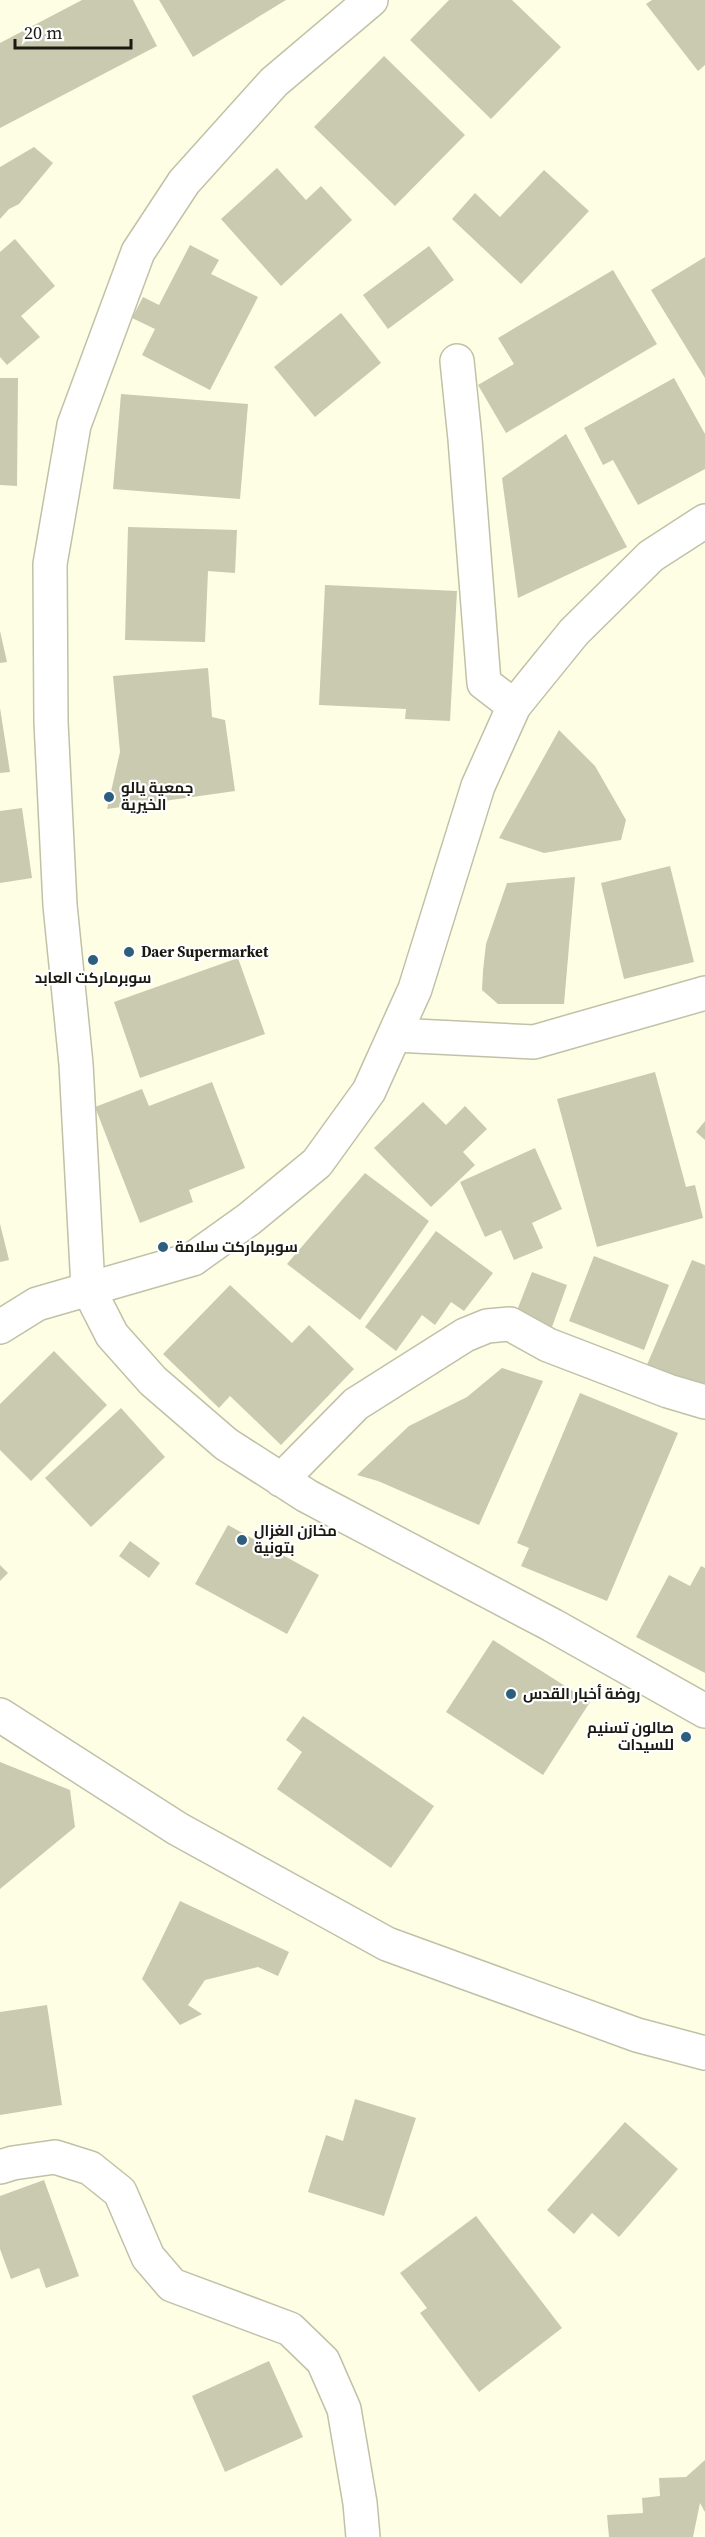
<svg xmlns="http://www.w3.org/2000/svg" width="705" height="2537" font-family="'Source Serif 4',Cairo,serif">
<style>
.building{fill:#c9cab0}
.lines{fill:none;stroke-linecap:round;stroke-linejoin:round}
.minor-casing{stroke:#c1c1a8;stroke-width:36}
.major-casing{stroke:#c1c1a8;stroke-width:36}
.minor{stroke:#fff;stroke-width:33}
.major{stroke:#fff;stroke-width:33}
.poi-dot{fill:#2e5e7d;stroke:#fff;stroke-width:2}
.labels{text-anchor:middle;stroke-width:4.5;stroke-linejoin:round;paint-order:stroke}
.poi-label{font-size:15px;font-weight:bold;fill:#1a1a11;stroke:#fff;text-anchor:start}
</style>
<rect width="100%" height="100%" fill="#fdfee3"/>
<path class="building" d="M 82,0 L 133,0 L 157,46 L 0,128 L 0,43 Z
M 159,0 L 286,0 L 193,57 Z
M 449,0 L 512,0 L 561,47 L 491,119 L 410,40 Z
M 652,0 L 705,0 L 705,65 L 698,71 L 646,4 Z
M 384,56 L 465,135 L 395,206 L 314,127 Z
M 34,147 L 53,163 L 19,204 L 9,209 L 0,219 L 0,167 Z
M 277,168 L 306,200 L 321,186 L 352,220 L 281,286 L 221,219 Z
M 544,170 L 589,211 L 521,284 L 452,219 L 475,193 L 500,217 Z
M 15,239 L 55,286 L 21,316 L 40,337 L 7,365 L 0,357 L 0,252 Z
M 190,245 L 219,260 L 211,274 L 258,297 L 210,390 L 142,355 L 155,329 L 132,318 L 143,297 L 159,305 Z
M 429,246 L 454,280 L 388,329 L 363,295 Z
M 705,257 L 705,378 L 651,290 Z
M 613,270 L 657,344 L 506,433 L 478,385 L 514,364 L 498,338 Z
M 341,313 L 381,363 L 315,417 L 274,367 Z
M 0,378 L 18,378 L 17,486 L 0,485 Z
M 674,378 L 705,434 L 705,469 L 638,505 L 613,460 L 603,465 L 584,428 Z
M 121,394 L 248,404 L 240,499 L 113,489 Z
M 566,434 L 627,547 L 518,598 L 502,478 Z
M 128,527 L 237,530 L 235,573 L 208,571 L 205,642 L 125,640 Z
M 325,585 L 457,591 L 450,721 L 405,719 L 406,709 L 319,705 Z
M 0,631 L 7,662 L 0,663 Z
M 208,668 L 212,717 L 225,720 L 235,791 L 107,809 L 120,752 L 113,676 Z
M 0,708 L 10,772 L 0,773 Z
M 559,730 L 595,766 L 626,820 L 621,840 L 544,853 L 499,838 Z
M 22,808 L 32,878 L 0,883 L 0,811 Z
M 670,866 L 694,962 L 624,979 L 601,883 Z
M 575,877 L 564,1004 L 498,1004 L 482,990 L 483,971 L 486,944 L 507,883 Z
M 238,958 L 265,1034 L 140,1078 L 114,1002 Z
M 655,1072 L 686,1187 L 695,1185 L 703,1218 L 597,1247 L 557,1099 Z
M 212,1082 L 245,1168 L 189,1190 L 193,1202 L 140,1223 L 95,1107 L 142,1089 L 149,1106 Z
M 423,1102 L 446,1125 L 465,1106 L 487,1129 L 463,1152 L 475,1165 L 431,1207 L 374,1148 Z
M 705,1121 L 705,1140 L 696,1132 Z
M 535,1148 L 562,1209 L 532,1223 L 543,1248 L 514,1260 L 501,1230 L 485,1237 L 460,1182 Z
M 365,1173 L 429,1221 L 360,1320 L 287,1264 Z
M 0,1224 L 9,1260 L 0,1262 Z
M 436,1231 L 493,1273 L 464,1311 L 451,1302 L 435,1325 L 422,1315 L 396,1351 L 365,1327 Z
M 594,1256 L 669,1285 L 644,1350 L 569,1321 Z
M 692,1260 L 705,1265 L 705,1392 L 646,1367 Z
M 532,1272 L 567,1285 L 552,1327 L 516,1313 Z
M 230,1285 L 292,1343 L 309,1325 L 354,1369 L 281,1445 L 230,1396 L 219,1408 L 163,1354 Z
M 54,1351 L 107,1405 L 31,1481 L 0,1450 L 0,1404 Z
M 502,1368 L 543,1381 L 479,1525 L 378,1481 L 357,1475 L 409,1426 L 467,1397 Z
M 580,1393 L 678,1433 L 607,1601 L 521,1566 L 529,1548 L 517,1543 Z
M 121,1408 L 165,1457 L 91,1527 L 45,1478 Z
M 228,1525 L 319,1575 L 287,1634 L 195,1584 Z
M 130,1541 L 160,1563 L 149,1578 L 119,1556 Z
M 0,1565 L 8,1573 L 0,1581 Z
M 701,1566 L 705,1568 L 705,1673 L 636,1637 L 669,1575 L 690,1586 Z
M 493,1640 L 590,1702 L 543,1775 L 446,1712 Z
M 303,1716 L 434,1806 L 391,1868 L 277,1789 L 302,1752 L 286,1740 Z
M 0,1762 L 70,1790 L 75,1827 L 0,1889 Z
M 180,1901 L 289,1952 L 278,1976 L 258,1967 L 205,1980 L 188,2005 L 202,2014 L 180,2025 L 142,1979 Z
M 47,2005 L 62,2105 L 0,2115 L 0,2012 Z
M 355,2099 L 416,2118 L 384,2216 L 308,2192 L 326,2135 L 343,2141 Z
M 625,2122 L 678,2169 L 619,2237 L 592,2213 L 574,2234 L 547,2210 Z
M 44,2180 L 79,2276 L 46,2288 L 39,2268 L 11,2279 L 0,2249 L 0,2196 Z
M 476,2216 L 562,2328 L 479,2392 L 420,2313 L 427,2308 L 400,2273 Z
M 269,2361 L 303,2437 L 225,2472 L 192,2396 Z
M 705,2460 L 705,2512 L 700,2503 L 693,2537 L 609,2537 L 607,2515 L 643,2513 L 642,2498 L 660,2496 L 659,2478 L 686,2477 Z"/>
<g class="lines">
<defs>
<path id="minor" d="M 371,0 L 274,82 L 184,182 L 138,252 L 74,425 L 50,564 L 51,722 L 60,905 L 76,1064 L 88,1288 L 112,1335 L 153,1381 L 226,1444 L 307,1496 L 552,1625 L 705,1711
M 457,361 L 465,439 L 484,683 L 514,706
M 395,1035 L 534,1042 L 705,993
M 281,1480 L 356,1404 L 465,1335 L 487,1326 L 510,1324 L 548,1345 L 668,1391 L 705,1402
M 0,1715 L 178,1829 L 387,1944 L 637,2035 L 705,2053
M 0,2167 L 13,2163 L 55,2157 L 90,2168 L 120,2192 L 148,2257 L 172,2285 L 290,2329 L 323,2361 L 344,2409 L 360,2503 L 363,2537"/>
<path id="major" d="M 0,1327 L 37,1304 L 193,1259 L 249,1219 L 317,1163 L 369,1091 L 415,989 L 478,786 L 514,706 L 574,632 L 651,556 L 705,521"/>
</defs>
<use href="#minor" class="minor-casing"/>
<use href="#major" class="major-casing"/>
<use href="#minor" class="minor"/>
<use href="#major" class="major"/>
</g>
<g class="poi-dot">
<circle cx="109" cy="797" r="6"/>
<circle cx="129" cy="952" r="6"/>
<circle cx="93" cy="960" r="6"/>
<circle cx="163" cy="1247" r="6"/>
<circle cx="242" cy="1540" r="6"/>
<circle cx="511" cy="1694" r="6"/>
<circle cx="686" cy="1737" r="6"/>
</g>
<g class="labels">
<g class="poi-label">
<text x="121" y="793">جمعية يالو<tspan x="121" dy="17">الخيرية</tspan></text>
<text x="141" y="957">Daer Supermarket</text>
<text x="93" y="983" text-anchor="middle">سوبرماركت العابد</text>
<text x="175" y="1252">سوبرماركت سلامة</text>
<text x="254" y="1536">مخازن الغزال<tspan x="254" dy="17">بتونية</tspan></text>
<text x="523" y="1699">روضة أخبار القدس</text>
<text x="674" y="1733" text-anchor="end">صالون تسنيم<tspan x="674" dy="17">للسيدات</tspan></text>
</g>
</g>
<path d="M15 39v9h116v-9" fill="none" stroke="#1a1a11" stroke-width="3"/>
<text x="24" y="39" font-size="18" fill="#1a1a11" stroke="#ffffff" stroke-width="4.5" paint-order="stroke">20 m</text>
</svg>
